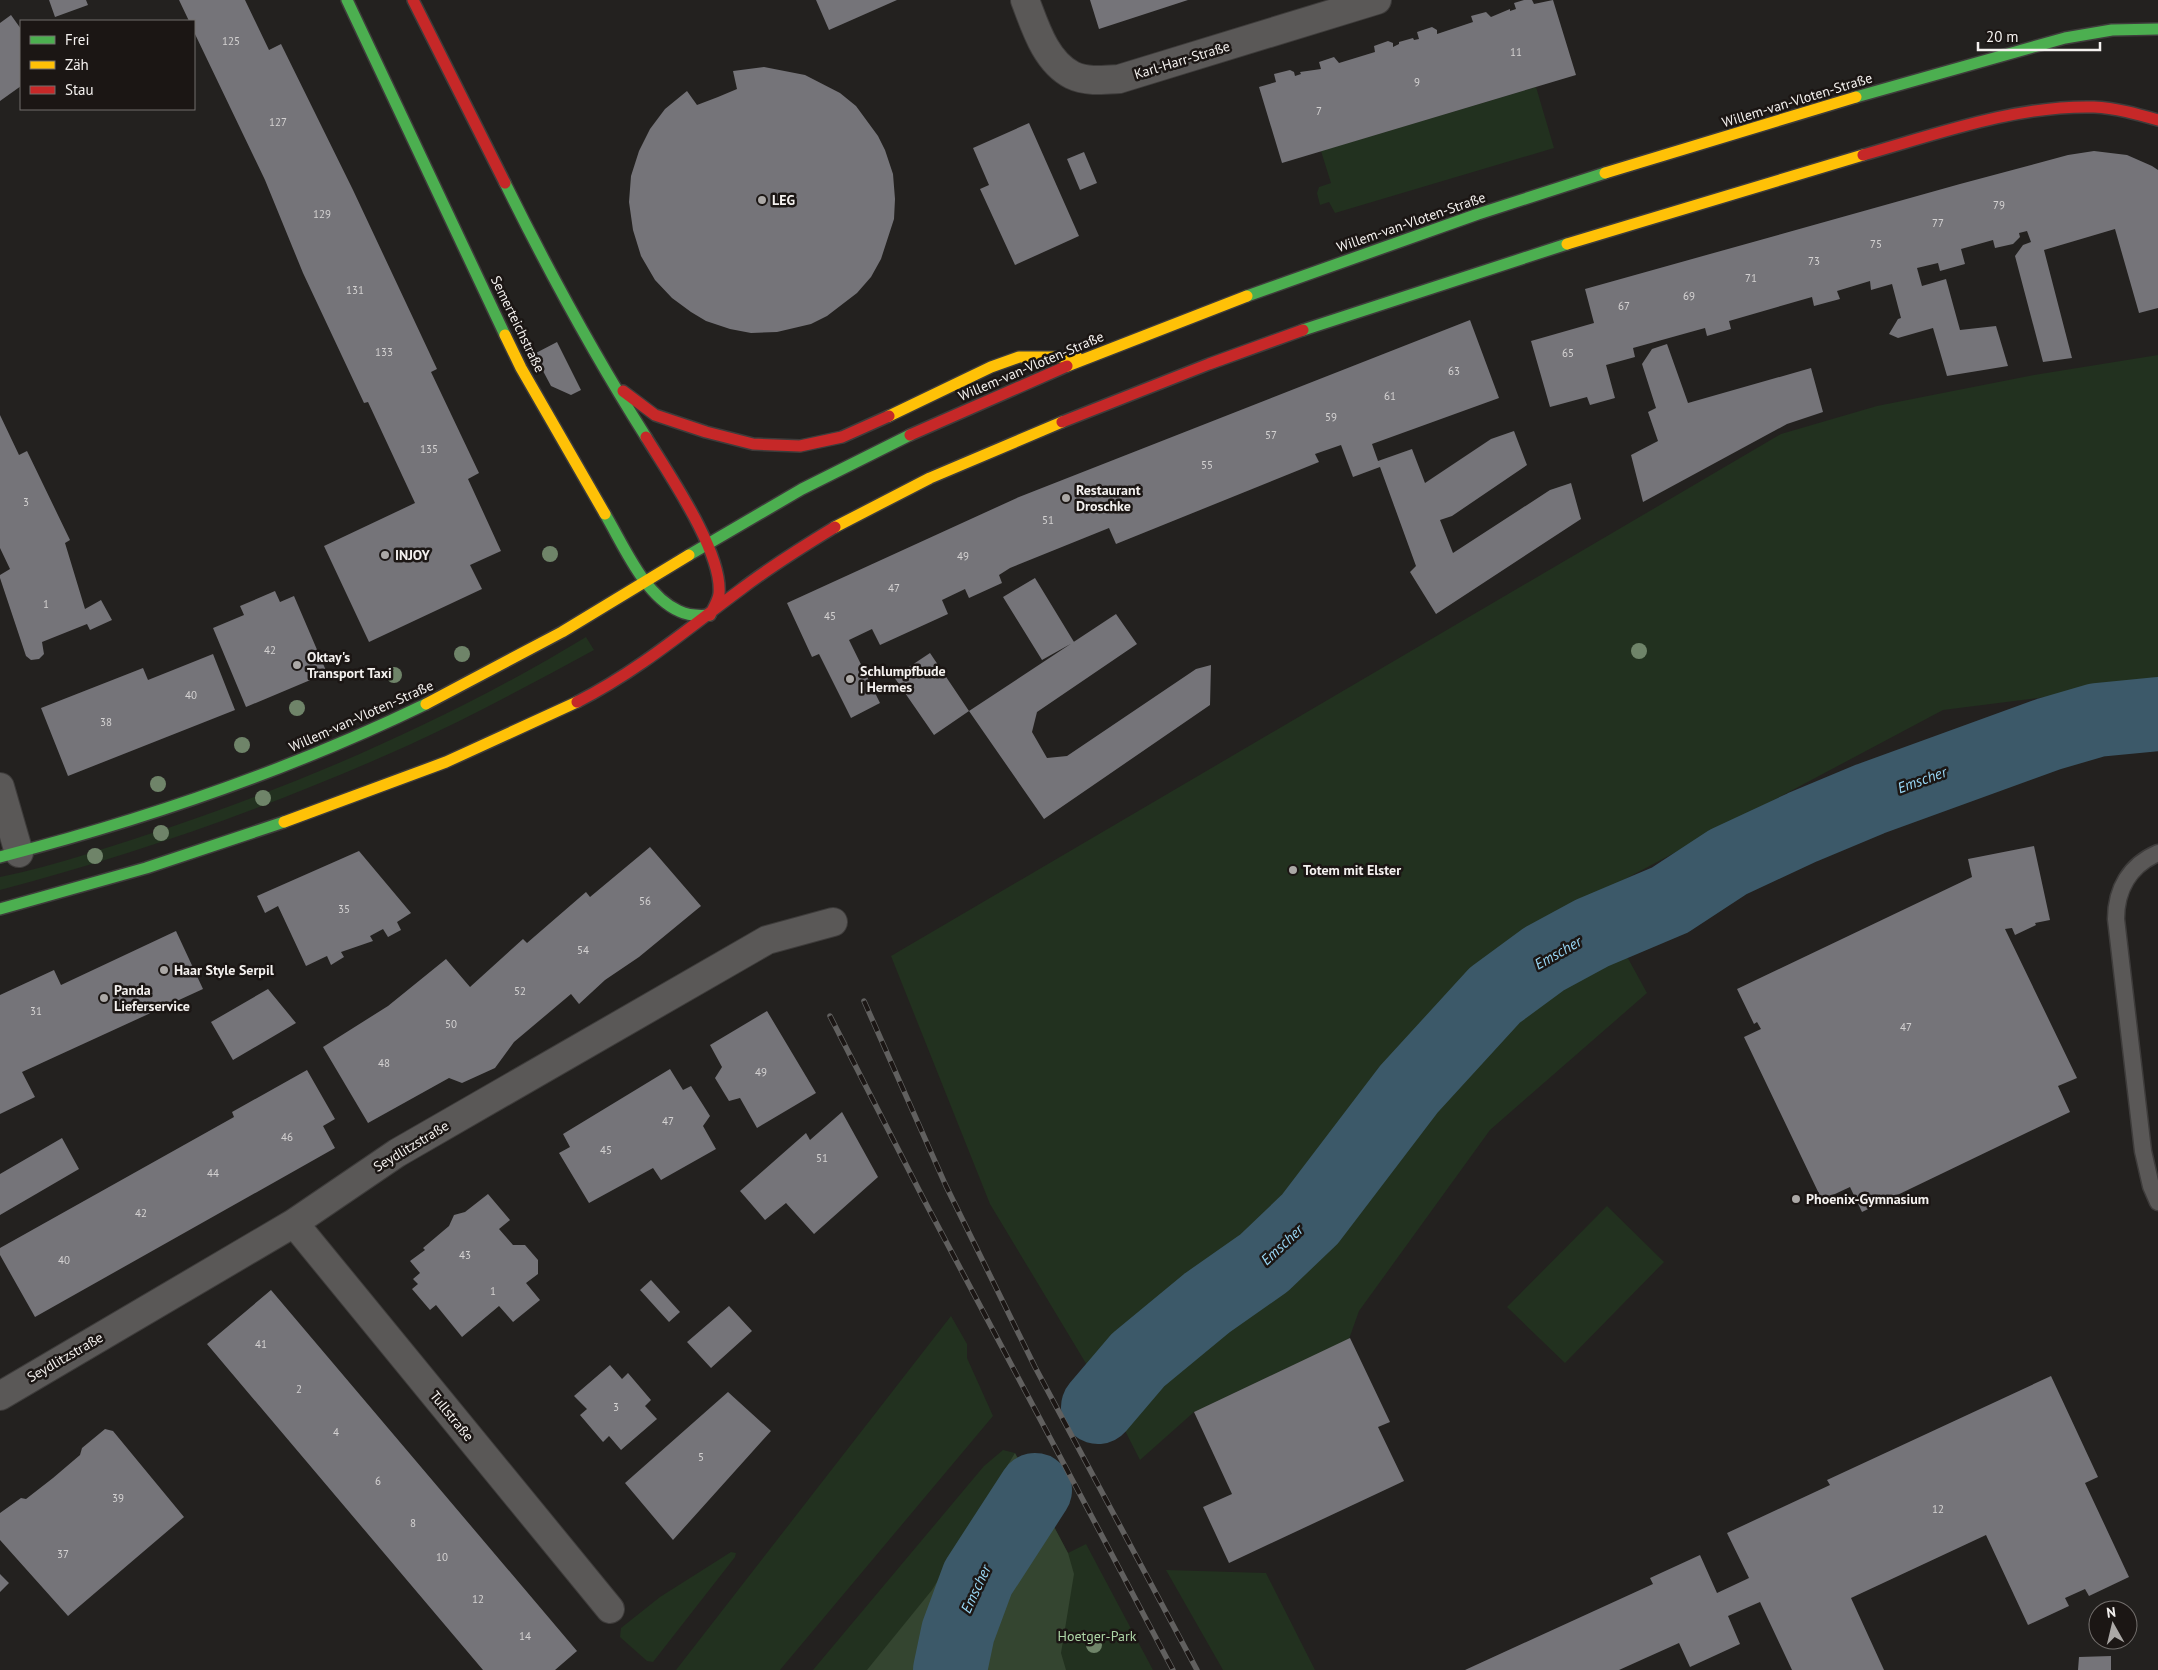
<svg xmlns="http://www.w3.org/2000/svg" width="2158" height="1670" font-family="'PT Sans',sans-serif">
<style>
.green{fill:#22311f}
.forest{fill:#344530}
.lines{fill:none;stroke-linecap:round;stroke-linejoin:round}
.river{stroke:#3c5969;stroke-width:74}
.building{fill:#757479}
.lane-casing{stroke:#3e3c3b;stroke-width:19}
.street-casing{stroke:#3e3c3b;stroke-width:30}
.fast-casing{stroke:#3e3c3b;stroke-width:14}
.slow-casing{stroke:#3e3c3b;stroke-width:14}
.jam-casing{stroke:#3e3c3b;stroke-width:14}
.lane{stroke:#5a5857;stroke-width:16}
.street{stroke:#5a5857;stroke-width:28}
.fast{stroke:#4caf50;stroke-width:11}
.slow{stroke:#ffc107;stroke-width:11}
.jam{stroke:#c62828;stroke-width:11}
.rail-casing{stroke:#61605f;stroke-width:5.5}
.rail{stroke:#1b1614;stroke-width:4;stroke-dasharray:11;stroke-linecap:butt}
.tree{fill:#6f8469}
.poi-dot{fill:#aba8a6;stroke:#1b1614;stroke-width:2}
.labels{text-anchor:middle;stroke-width:5;stroke-linejoin:round;paint-order:stroke}
.number-label{font-size:11px;fill:#d4d2d2}
.street-label{font-size:14px;fill:#f4f1ef;stroke:#1b1614}
.poi-label{font-size:14px;font-weight:bold;fill:#f4f1ef;stroke:#1b1614;text-anchor:start}
.park-label{font-size:14px;fill:#add5a6;stroke:#1b1614}
.water-label{font-size:15px;font-style:italic;fill:#99d8f7;stroke:#1b1614}
</style>
<rect width="100%" height="100%" fill="#23211f"/>
<path class="green" d="M 1536,87 L 1554,148 L 1335,213 L 1329,202 L 1320,205 L 1317,193 L 1319,187 L 1331,183 L 1321,151 Z
M 2158,355 L 2158,683 L 1943,710 L 1610,887 L 1596,900 L 1647,993 L 1490,1130 L 1359,1311 L 1349,1339 L 1194,1412 L 1140,1460 L 1117,1415 L 990,1204 L 891,956 L 1781,434 L 1877,406 L 2034,375 Z
M 586,637 L 594,650 C 533,683 472,716 409,745 C 278,804 140,853 0,890 L 0,877 C 58,865 115,845 171,827 C 317,777 454,717 586,637 Z
M 1607,1206 L 1664,1262 L 1565,1363 L 1507,1307 Z
M 951,1316 L 967,1344 L 967,1358 L 993,1416 L 780,1670 L 676,1670 Z
M 1003,1450 L 1015,1453 L 1068,1553 L 1086,1544 L 1153,1670 L 813,1670 L 984,1466 Z
M 731,1552 L 736,1553 L 735,1557 L 653,1662 L 647,1661 L 620,1637 L 621,1628 L 660,1597 Z
M 1166,1570 L 1266,1573 L 1315,1670 L 1223,1670 Z"/>
<path class="forest" d="M 1015,1453 L 1068,1553 L 1074,1574 L 1061,1653 L 1066,1670 L 867,1670 L 932,1590 Z"/>
<g class="lines">
<path class="river" d="M 1098,1407 L 1138,1360 L 1207,1303 L 1264,1263 L 1310,1219 L 1409,1089 L 1495,995 L 1544,959 L 1592,933 L 1670,900 L 1728,862 L 1803,827 L 1870,799 L 2049,734 L 2097,720 L 2158,714
M 950,1670 L 958,1632 L 978,1578 L 1035,1490"/>
</g>
<path class="building" d="M 49,0 L 86,0 L 88,5 L 55,17 Z
M 179,0 L 245,0 L 269,50 L 281,44 L 353,190 L 437,369 L 431,372 L 479,473 L 468,479 L 501,551 L 470,565 L 482,589 L 369,642 L 324,546 L 415,503 L 368,402 L 364,403 L 303,273 L 265,180 L 194,32 L 194,21 L 189,21 Z
M 816,0 L 897,0 L 829,30 Z
M 1090,0 L 1188,0 L 1099,29 Z
M 1524,0 L 1532,0 L 1534,4 L 1553,0 L 1576,75 L 1282,163 L 1259,87 L 1276,82 L 1274,74 L 1290,70 L 1294,72 L 1295,76 L 1301,74 L 1300,72 L 1321,69 L 1319,62 L 1334,57 L 1339,63 L 1375,52 L 1374,46 L 1388,41 L 1393,43 L 1393,47 L 1399,44 L 1399,42 L 1413,38 L 1414,40 L 1419,39 L 1417,32 L 1432,27 L 1437,30 L 1437,34 L 1473,22 L 1471,16 L 1486,12 L 1491,17 L 1510,9 L 1510,11 L 1516,9 L 1514,3 Z
M 11,15 L 21,29 L 21,86 L 0,101 L 0,23 Z
M 764,67 L 805,75 L 840,93 L 856,106 L 878,136 L 885,150 L 893,174 L 895,199 L 894,219 L 881,259 L 871,277 L 857,293 L 827,316 L 811,324 L 777,332 L 751,333 L 730,329 L 706,321 L 691,312 L 672,298 L 655,280 L 641,256 L 633,230 L 629,202 L 631,176 L 639,151 L 650,129 L 665,109 L 687,91 L 697,105 L 718,97 L 737,89 L 733,71 Z
M 1029,123 L 1079,236 L 1015,265 L 980,189 L 989,185 L 973,148 Z
M 2094,151 L 2127,155 L 2152,166 L 2158,170 L 2158,308 L 2139,313 L 2115,229 L 2044,250 L 2072,358 L 2043,362 L 2015,256 L 2023,245 L 2031,242 L 2027,231 L 2019,233 L 2020,237 L 2013,244 L 1995,248 L 1993,240 L 1961,249 L 1965,264 L 1940,271 L 1938,263 L 1917,268 L 1922,286 L 1946,279 L 1960,330 L 1996,326 L 2008,366 L 1947,376 L 1933,328 L 1898,338 L 1889,334 L 1898,319 L 1901,318 L 1892,284 L 1871,290 L 1870,281 L 1837,291 L 1840,299 L 1814,306 L 1812,297 L 1729,321 L 1731,329 L 1707,336 L 1705,328 L 1633,348 L 1635,357 L 1606,365 L 1615,398 L 1590,405 L 1587,397 L 1550,407 L 1531,341 L 1594,323 L 1585,289 L 1960,184 L 2068,155 Z
M 1084,152 L 1097,183 L 1080,190 L 1067,159 Z
M 1470,320 L 1499,398 L 1372,444 L 1378,461 L 1412,449 L 1425,483 L 1491,439 L 1514,431 L 1527,465 L 1452,516 L 1440,520 L 1453,553 L 1550,490 L 1571,483 L 1581,519 L 1436,614 L 1410,572 L 1416,566 L 1380,467 L 1353,477 L 1341,445 L 1315,454 L 1319,462 L 1116,544 L 1109,528 L 1010,568 L 999,575 L 1002,583 L 969,598 L 965,589 L 942,600 L 948,614 L 880,645 L 872,629 L 849,640 L 880,703 L 851,718 L 819,654 L 812,657 L 787,603 L 1019,497 Z
M 557,342 L 581,390 L 571,395 L 551,386 L 534,354 Z
M 1667,344 L 1688,403 L 1811,368 L 1823,412 L 1787,424 L 1643,502 L 1631,455 L 1658,441 L 1648,412 L 1656,408 L 1642,364 L 1652,349 Z
M 0,415 L 19,455 L 27,451 L 70,540 L 65,543 L 85,609 L 101,600 L 112,620 L 90,630 L 87,624 L 42,642 L 44,654 L 39,659 L 31,660 L 26,656 L 0,578 L 0,575 L 10,569 L 0,548 Z
M 1035,578 L 1074,642 L 1042,660 L 1003,597 Z
M 275,591 L 280,602 L 294,596 L 327,673 L 246,707 L 213,628 L 244,615 L 240,606 Z
M 1116,614 L 1137,644 L 1037,712 L 1032,732 L 1047,758 L 1067,756 L 1196,669 L 1211,665 L 1210,705 L 1044,819 L 969,711 Z
M 930,653 L 969,711 L 934,735 L 894,677 Z
M 213,654 L 235,710 L 68,776 L 41,708 L 143,668 L 148,680 Z
M 2034,846 L 2050,920 L 2035,923 L 2036,925 L 2015,935 L 2012,928 L 2005,929 L 2077,1078 L 2058,1086 L 2070,1112 L 1862,1212 L 1850,1187 L 1822,1200 L 1744,1037 L 1761,1029 L 1757,1022 L 1754,1024 L 1737,989 L 1972,877 L 1968,859 Z
M 650,847 L 701,906 L 639,957 L 605,980 L 579,1004 L 571,994 L 514,1042 L 495,1068 L 462,1083 L 449,1078 L 368,1123 L 323,1047 L 388,1006 L 446,959 L 470,987 L 523,939 L 527,943 L 586,892 L 590,897 Z
M 359,851 L 411,913 L 397,922 L 401,930 L 388,937 L 383,929 L 370,936 L 373,941 L 341,952 L 344,957 L 331,965 L 327,956 L 306,966 L 278,906 L 265,913 L 257,896 Z
M 176,931 L 203,989 L 22,1072 L 35,1097 L 0,1114 L 0,995 L 54,970 L 61,985 Z
M 268,989 L 296,1023 L 233,1060 L 211,1022 Z
M 767,1011 L 816,1093 L 757,1128 L 740,1098 L 729,1101 L 715,1078 L 722,1067 L 710,1045 Z
M 670,1069 L 683,1090 L 691,1086 L 710,1116 L 703,1126 L 716,1149 L 661,1180 L 653,1168 L 589,1203 L 559,1153 L 570,1147 L 563,1134 Z
M 307,1070 L 335,1119 L 323,1126 L 335,1148 L 35,1317 L 0,1255 L 0,1248 L 234,1117 L 232,1112 Z
M 842,1112 L 878,1177 L 814,1234 L 786,1203 L 765,1220 L 740,1191 L 806,1133 L 810,1140 Z
M 62,1138 L 79,1169 L 0,1215 L 0,1174 Z
M 488,1194 L 510,1220 L 499,1229 L 513,1245 L 525,1245 L 538,1260 L 538,1274 L 526,1283 L 540,1300 L 513,1322 L 499,1306 L 462,1337 L 436,1305 L 430,1310 L 412,1289 L 418,1284 L 413,1279 L 420,1273 L 410,1261 L 425,1250 L 423,1248 L 449,1226 L 454,1215 L 465,1212 Z
M 651,1280 L 680,1312 L 669,1322 L 640,1290 Z
M 271,1290 L 577,1651 L 555,1670 L 483,1670 L 207,1344 Z
M 729,1306 L 752,1331 L 711,1368 L 687,1342 Z
M 1350,1338 L 1390,1422 L 1378,1427 L 1404,1481 L 1229,1563 L 1203,1507 L 1232,1494 L 1194,1412 Z
M 610,1365 L 622,1379 L 628,1373 L 651,1400 L 645,1406 L 657,1419 L 621,1450 L 609,1436 L 603,1442 L 580,1415 L 587,1409 L 574,1396 Z
M 2051,1376 L 2098,1477 L 2085,1483 L 2129,1577 L 2089,1596 L 2085,1589 L 2065,1598 L 2069,1606 L 2028,1625 L 1986,1535 L 1851,1598 L 1884,1670 L 1792,1670 L 1760,1602 L 1728,1616 L 1740,1644 L 1690,1667 L 1679,1643 L 1619,1670 L 1465,1670 L 1653,1584 L 1650,1578 L 1700,1555 L 1717,1593 L 1749,1578 L 1727,1533 L 1830,1485 L 1827,1480 Z
M 728,1392 L 771,1431 L 673,1540 L 625,1483 Z
M 105,1429 L 113,1431 L 184,1517 L 68,1616 L 0,1540 L 0,1513 L 21,1498 L 26,1499 L 53,1478 L 80,1455 L 82,1448 Z
M 0,1574 L 9,1583 L 0,1592 Z
M 2111,1656 L 2111,1670 L 2078,1670 L 2079,1657 Z"/>
<g class="lines">
<defs>
<path id="lane" d="M 2158,853 C 2130,865 2116,889 2116,919 L 2143,1151 L 2151,1186 L 2158,1202"/>
<path id="street" d="M 1025,0 C 1035,26 1045,61 1072,75 C 1086,82 1104,80 1119,79 L 1377,0
M 0,787 L 19,853
M 294,1223 L 610,1609
M 0,1396 L 294,1223 L 397,1153 L 767,940 L 833,922"/>
<path id="fast" d="M 347,0 L 505,335
M 1856,97 L 2065,38 L 2112,30 L 2158,29
M 505,183 C 548,270 594,355 646,437
M 1247,296 L 1478,214 L 1605,173
M 1303,330 L 1567,244
M 605,514 C 624,546 644,595 679,611 C 689,616 699,616 710,615
M 689,555 L 802,489 L 910,435
M 0,857 C 147,819 290,770 426,704
M 0,909 L 146,868 L 284,822"/>
<path id="slow" d="M 1605,173 L 1856,97
M 1567,244 L 1863,155
M 505,335 L 521,368 L 605,514
M 1067,366 L 1247,296
M 889,416 L 991,367 L 1019,357 L 1077,357
M 835,527 L 930,478 L 1062,422
M 426,704 L 562,632 L 689,555
M 284,822 L 446,762 L 577,702"/>
<path id="jam" d="M 413,0 L 505,183
M 1863,155 C 1937,134 2016,105 2094,107 C 2116,108 2137,114 2158,120
M 623,391 L 655,415 L 706,432 L 753,444 L 800,446 L 842,437 L 889,416
M 1062,422 L 1209,364 L 1303,330
M 910,435 L 1067,366
M 646,437 C 668,473 723,552 719,594 C 718,601 713,609 710,615
M 577,702 C 638,671 686,630 740,590 C 770,567 802,547 835,527"/>
</defs>
<use href="#lane" class="lane-casing"/>
<use href="#street" class="street-casing"/>
<use href="#fast" class="fast-casing"/>
<use href="#slow" class="slow-casing"/>
<use href="#jam" class="jam-casing"/>
<use href="#lane" class="lane"/>
<use href="#street" class="street"/>
<use href="#fast" class="fast"/>
<use href="#slow" class="slow"/>
<use href="#jam" class="jam"/>
<defs>
<path id="rail" d="M 864,1001 L 946,1186 L 1035,1367 L 1197,1670
M 830,1016 L 923,1198 L 1173,1670"/>
</defs>
<use href="#rail" class="rail-casing"/>
<use href="#rail" class="rail"/>
</g>
<g class="tree">
<circle cx="550" cy="554" r="8"/>
<circle cx="1639" cy="651" r="8"/>
<circle cx="462" cy="654" r="8"/>
<circle cx="394" cy="675" r="8"/>
<circle cx="297" cy="708" r="8"/>
<circle cx="242" cy="745" r="8"/>
<circle cx="158" cy="784" r="8"/>
<circle cx="263" cy="798" r="8"/>
<circle cx="161" cy="833" r="8"/>
<circle cx="95" cy="856" r="8"/>
<circle cx="1094" cy="1645" r="8"/>
</g>
<g class="poi-dot">
<circle cx="762" cy="200" r="5"/>
<circle cx="1066" cy="498" r="5"/>
<circle cx="385" cy="555" r="5"/>
<circle cx="297" cy="665" r="5"/>
<circle cx="850" cy="679" r="5"/>
<circle cx="1293" cy="870" r="5"/>
<circle cx="164" cy="970" r="5"/>
<circle cx="104" cy="998" r="5"/>
<circle cx="1796" cy="1199" r="5"/>
</g>
<g class="labels">
<g class="number-label">
<text x="231" y="45">125</text>
<text x="1516" y="56">11</text>
<text x="1417" y="86">9</text>
<text x="1319" y="115">7</text>
<text x="278" y="126">127</text>
<text x="1999" y="209">79</text>
<text x="322" y="218">129</text>
<text x="1938" y="227">77</text>
<text x="1876" y="248">75</text>
<text x="1814" y="265">73</text>
<text x="1751" y="282">71</text>
<text x="355" y="294">131</text>
<text x="1689" y="300">69</text>
<text x="1624" y="310">67</text>
<text x="384" y="356">133</text>
<text x="1568" y="357">65</text>
<text x="1454" y="375">63</text>
<text x="1390" y="400">61</text>
<text x="1331" y="421">59</text>
<text x="1271" y="439">57</text>
<text x="429" y="453">135</text>
<text x="1207" y="469">55</text>
<text x="26" y="506">3</text>
<text x="1048" y="524">51</text>
<text x="963" y="560">49</text>
<text x="894" y="592">47</text>
<text x="46" y="608">1</text>
<text x="830" y="620">45</text>
<text x="270" y="654">42</text>
<text x="191" y="699">40</text>
<text x="106" y="726">38</text>
<text x="645" y="905">56</text>
<text x="344" y="913">35</text>
<text x="583" y="954">54</text>
<text x="520" y="995">52</text>
<text x="36" y="1015">31</text>
<text x="451" y="1028">50</text>
<text x="1906" y="1031">47</text>
<text x="384" y="1067">48</text>
<text x="761" y="1076">49</text>
<text x="668" y="1125">47</text>
<text x="287" y="1141">46</text>
<text x="606" y="1154">45</text>
<text x="822" y="1162">51</text>
<text x="213" y="1177">44</text>
<text x="141" y="1217">42</text>
<text x="465" y="1259">43</text>
<text x="64" y="1264">40</text>
<text x="493" y="1295">1</text>
<text x="261" y="1348">41</text>
<text x="299" y="1393">2</text>
<text x="616" y="1411">3</text>
<text x="336" y="1436">4</text>
<text x="701" y="1461">5</text>
<text x="378" y="1485">6</text>
<text x="118" y="1502">39</text>
<text x="1938" y="1513">12</text>
<text x="413" y="1527">8</text>
<text x="63" y="1558">37</text>
<text x="442" y="1561">10</text>
<text x="478" y="1603">12</text>
<text x="525" y="1640">14</text>
</g>
<g class="street-label">
<text transform="translate(1182 60) rotate(-17)" y="5">Karl-Harr-Straße</text>
<text transform="translate(1797 100) rotate(-17)" y="5">Willem-van-Vloten-Straße</text>
<text transform="translate(1411 222) rotate(-19)" y="5">Willem-van-Vloten-Straße</text>
<text transform="translate(518 324) rotate(64)" y="5">Semerteichstraße</text>
<text transform="translate(1031 366) rotate(-23)" y="5">Willem-van-Vloten-Straße</text>
<text transform="translate(361 716) rotate(-24)" y="5">Willem-van-Vloten-Straße</text>
<text transform="translate(411 1146) rotate(-31)" y="5">Seydlitzstraße</text>
<text transform="translate(65 1357) rotate(-30)" y="5">Seydlitzstraße</text>
<text transform="translate(452 1416) rotate(51)" y="5">Tullstraße</text>
</g>
<g class="poi-label">
<text x="772" y="205">LEG</text>
<text x="1076" y="495">Restaurant<tspan x="1076" dy="16">Droschke</tspan></text>
<text x="395" y="560">INJOY</text>
<text x="307" y="662">Oktay's<tspan x="307" dy="16">Transport Taxi</tspan></text>
<text x="860" y="676">Schlumpfbude<tspan x="860" dy="16">| Hermes</tspan></text>
<text x="1303" y="875">Totem mit Elster</text>
<text x="174" y="975">Haar Style Serpil</text>
<text x="114" y="995">Panda<tspan x="114" dy="16">Lieferservice</tspan></text>
<text x="1806" y="1204">Phoenix-Gymnasium</text>
</g>
<g class="park-label">
<text x="1097" y="1641">Hoetger-Park</text>
</g>
<g class="water-label">
<text transform="translate(1922 780) rotate(-20)" y="5">Emscher</text>
<text transform="translate(1558 953) rotate(-30)" y="5">Emscher</text>
<text transform="translate(1282 1245) rotate(-43)" y="5">Emscher</text>
<text transform="translate(976 1589) rotate(-65)" y="5">Emscher</text>
</g>
</g>
<rect x="20" y="20" width="175" height="90" fill="#1b1614" stroke="#726e6c"/>
<rect x="30" y="36" width="25" height="8" fill="#4caf50" stroke="#726e6c"/>
<text x="65" y="45" font-size="15" fill="#f4f1ef">Frei</text>
<rect x="30" y="61" width="25" height="8" fill="#ffc107" stroke="#726e6c"/>
<text x="65" y="70" font-size="15" fill="#f4f1ef">Zäh</text>
<rect x="30" y="86" width="25" height="8" fill="#c62828" stroke="#726e6c"/>
<text x="65" y="95" font-size="15" fill="#f4f1ef">Stau</text>
<g transform="translate(2113 1625) rotate(352)"><circle r="24" fill="#1b1614" stroke="#726e6c"/>
<path d="M0-4L9 19L0 12L-9 19Z" fill="#aba8a6"/>
<text y="-8" font-size="14" font-weight="bold" text-anchor="middle" fill="#f4f1ef">N</text>
</g>
<path d="M1978 42v8h122v-8" fill="none" stroke="#f4f1ef" stroke-width="2.5"/>
<text x="1986" y="42" font-size="15" fill="#f4f1ef" stroke="#1b1614" stroke-width="4" paint-order="stroke">20 m</text>
</svg>
